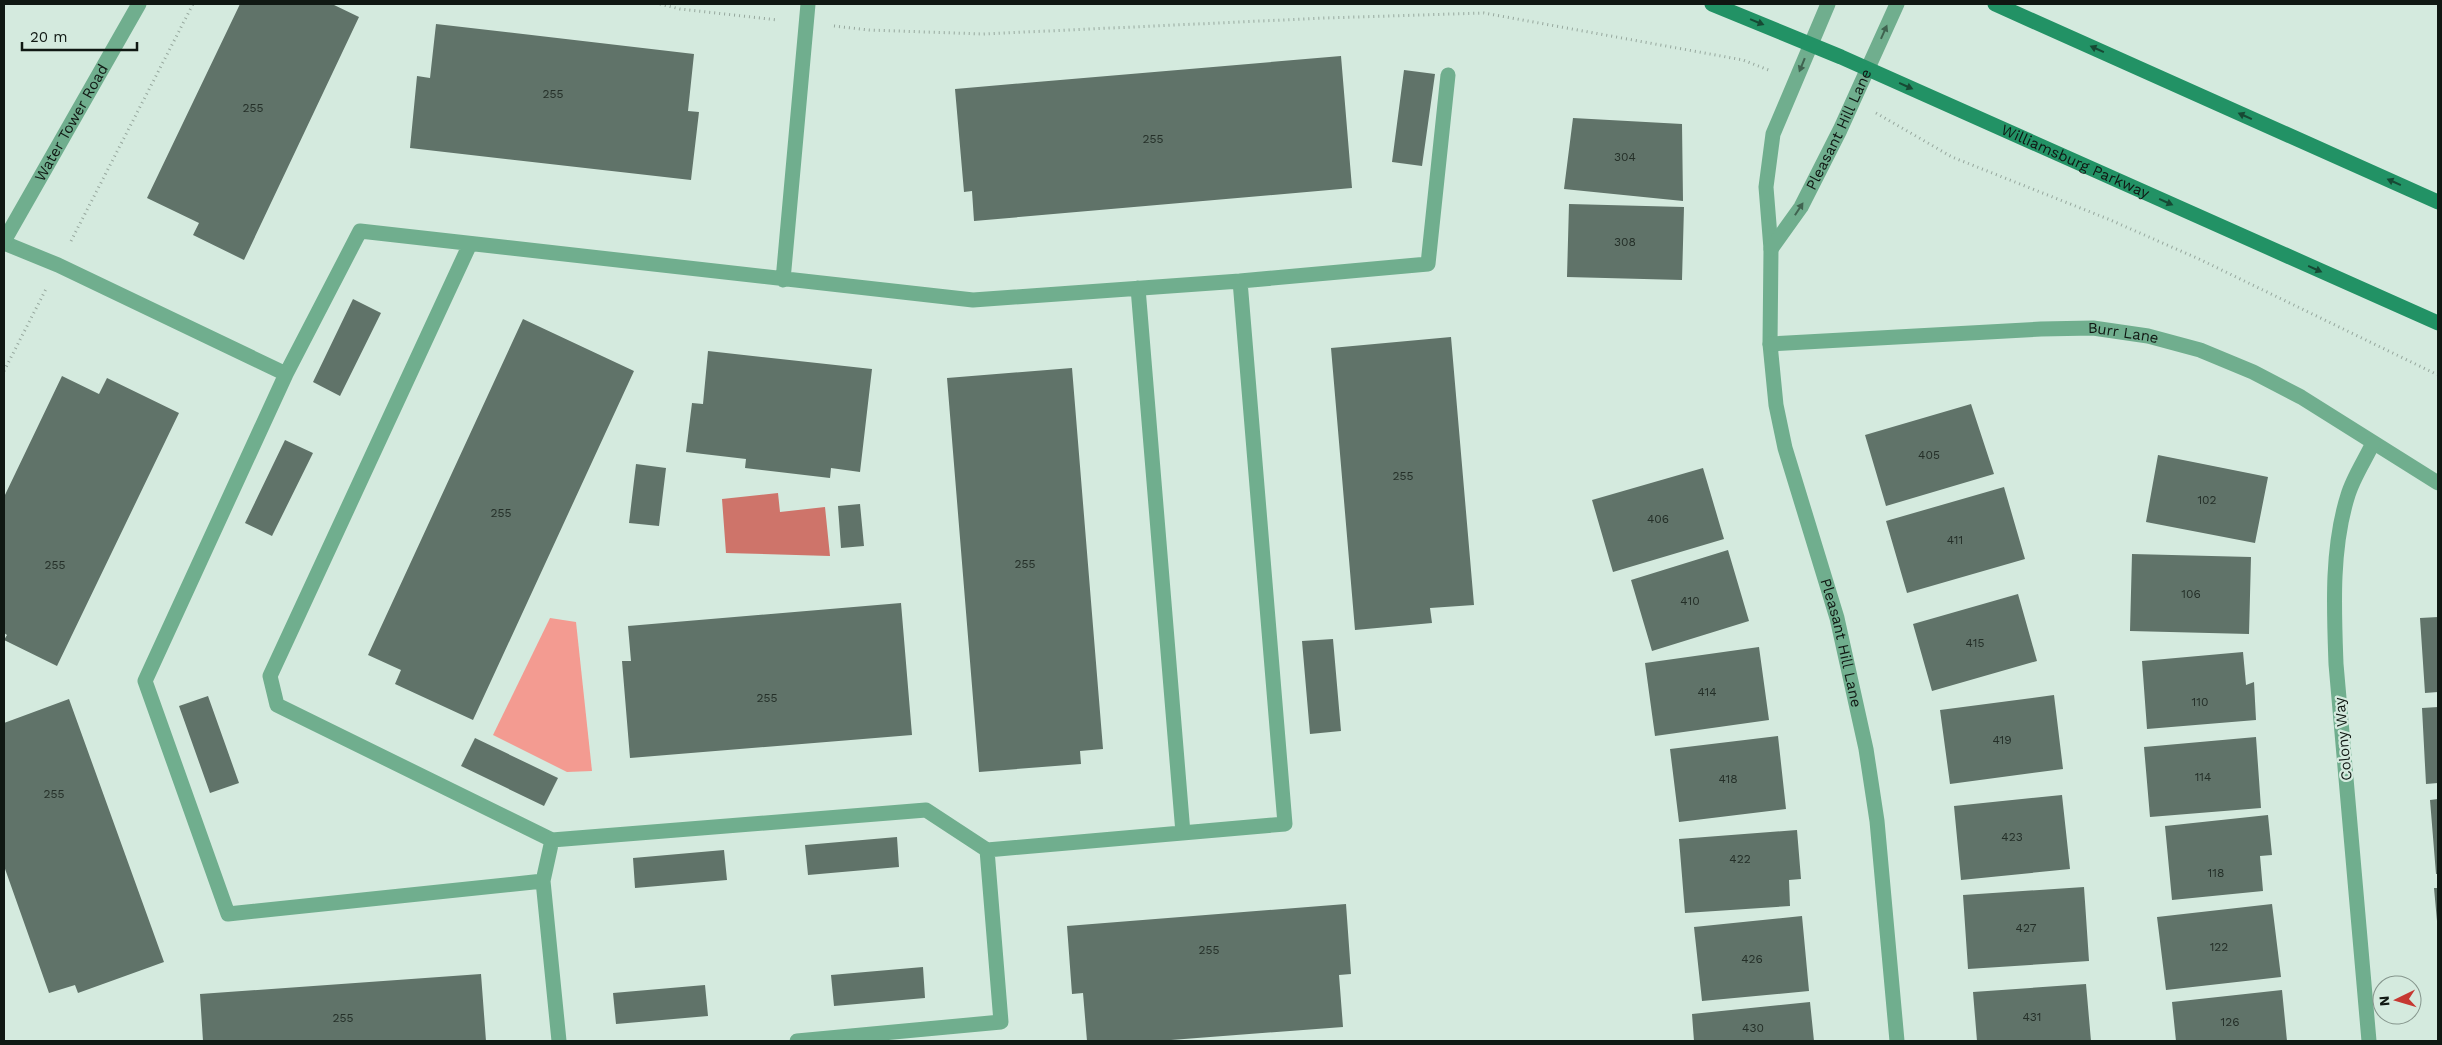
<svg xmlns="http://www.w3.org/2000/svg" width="2442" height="1045" font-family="'Work Sans',sans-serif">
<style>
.green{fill:#f39b91}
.water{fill:#ce746a}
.building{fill:#607369}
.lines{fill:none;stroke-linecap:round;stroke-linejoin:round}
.path{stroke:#96a79d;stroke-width:3;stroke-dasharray:1 4;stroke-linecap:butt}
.lane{stroke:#70ae8e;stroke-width:15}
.street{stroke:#70ae8e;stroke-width:15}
.secondary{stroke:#229265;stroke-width:15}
.oneway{fill:#174934}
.oneway2{fill:#406350}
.labels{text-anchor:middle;stroke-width:4.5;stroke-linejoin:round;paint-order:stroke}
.number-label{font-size:12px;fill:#242f28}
.street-label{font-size:15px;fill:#101813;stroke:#d4eade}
</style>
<rect width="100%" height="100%" fill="#d4eade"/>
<path class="green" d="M 550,618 L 576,622 L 592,771 L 567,772 L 493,735 Z"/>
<path class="water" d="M 778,493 L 780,512 L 825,507 L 830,556 L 726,553 L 722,499 Z"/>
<path class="building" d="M 240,4 L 332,4 L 359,17 L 244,260 L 193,235 L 199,223 L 147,198 Z
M 436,24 L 694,54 L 688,111 L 699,112 L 691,180 L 410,148 L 417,76 L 430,78 Z
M 1341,56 L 1352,188 L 974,221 L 972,191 L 964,192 L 955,89 Z
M 1404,70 L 1435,74 L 1422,166 L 1392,162 Z
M 1573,118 L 1682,124 L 1683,201 L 1564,189 Z
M 1569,204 L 1684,207 L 1682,280 L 1567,277 Z
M 353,299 L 381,313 L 340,396 L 313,382 Z
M 523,319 L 634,371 L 473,720 L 395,684 L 401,670 L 368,655 Z
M 1451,337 L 1474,605 L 1430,608 L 1432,623 L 1355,630 L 1331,348 Z
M 708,351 L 872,369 L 860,472 L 831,468 L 830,478 L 745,468 L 746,459 L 686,452 L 692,403 L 703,404 Z
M 1072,368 L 1103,749 L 1080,751 L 1081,764 L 979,772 L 947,378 Z
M 62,376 L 99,394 L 107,378 L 179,413 L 57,666 L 4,640 L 7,635 L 4,633 L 4,497 Z
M 1971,404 L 1994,474 L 1886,506 L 1865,435 Z
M 285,440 L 313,453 L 272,536 L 245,523 Z
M 2158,455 L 2268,477 L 2255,543 L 2146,522 Z
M 636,464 L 666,468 L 659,526 L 629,523 Z
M 1703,468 L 1724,539 L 1613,572 L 1592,500 Z
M 2004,487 L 2025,559 L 1907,593 L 1886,521 Z
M 860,504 L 864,546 L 841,548 L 838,506 Z
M 1728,550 L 1749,621 L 1652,651 L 1631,580 Z
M 2132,554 L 2251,557 L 2249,634 L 2130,631 Z
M 2018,594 L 2037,661 L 1932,691 L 1913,624 Z
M 901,603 L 912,735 L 630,758 L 622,661 L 631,661 L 628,626 Z
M 2438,617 L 2438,692 L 2425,693 L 2420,618 Z
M 1333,639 L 1341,731 L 1310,734 L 1302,641 Z
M 1759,647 L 1769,720 L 1655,736 L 1645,663 Z
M 2243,652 L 2246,685 L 2254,682 L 2256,720 L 2147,729 L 2142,661 Z
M 2054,695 L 2063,769 L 1950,784 L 1940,710 Z
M 208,696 L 239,783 L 210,793 L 179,706 Z
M 69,699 L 164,962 L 78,993 L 75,985 L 49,993 L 4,866 L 4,723 Z
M 2438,707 L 2438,783 L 2426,784 L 2422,708 Z
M 1778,736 L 1786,809 L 1679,822 L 1670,749 Z
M 2256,737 L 2261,808 L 2150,817 L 2144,747 Z
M 475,738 L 558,778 L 544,806 L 461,766 Z
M 2062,795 L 2070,869 L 1961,880 L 1954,806 Z
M 2438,799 L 2438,874 L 2436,874 L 2430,800 Z
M 2268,815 L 2272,855 L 2260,856 L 2263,891 L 2172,900 L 2165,826 Z
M 1797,830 L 1801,879 L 1789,880 L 1790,906 L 1685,913 L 1679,839 Z
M 897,837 L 899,867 L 808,875 L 805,845 Z
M 724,850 L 727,880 L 635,888 L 633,858 Z
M 2084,887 L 2089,961 L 1968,969 L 1963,895 Z
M 2434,888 L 2438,888 L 2438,921 L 2437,921 Z
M 1346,904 L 1351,974 L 1339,975 L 1343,1027 L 1158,1041 L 1087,1041 L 1083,993 L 1072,994 L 1067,926 Z
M 2272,904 L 2281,977 L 2166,990 L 2157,917 Z
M 1802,916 L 1809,991 L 1702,1001 L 1694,927 Z
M 923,967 L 925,998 L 834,1006 L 831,975 Z
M 481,974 L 486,1041 L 203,1041 L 200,994 Z
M 2086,984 L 2091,1041 L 1977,1041 L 1973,992 Z
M 705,985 L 708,1016 L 616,1024 L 613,993 Z
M 2282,990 L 2287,1041 L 2176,1041 L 2172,1002 Z
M 1810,1002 L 1814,1041 L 1694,1041 L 1692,1014 Z"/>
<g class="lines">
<path class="path" d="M 660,4 L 680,9 L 778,20
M 834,26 L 869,30 L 983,34 L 1325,18 L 1484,13 L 1743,60 L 1771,71
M 1876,113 L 1952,157 L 2108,219 L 2199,259 L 2438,375
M 71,241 L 193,4
M 4,371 L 46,289"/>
<path class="lane" d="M 4,243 L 58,265 L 286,374
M 470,244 L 270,676 L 277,705 L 552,840 L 543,881
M 783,280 L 808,4
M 1240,281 L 1428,264 L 1448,75
M 1138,288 L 1183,833
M 552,840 L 926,810 L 987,850
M 559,1041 L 543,881 L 228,914 L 145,681 L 286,374 L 360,231 L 973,300 L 1240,281 L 1285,824 L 987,850 L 1001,1022 L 797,1041"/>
<g class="street">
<path id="s1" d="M 1828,4 L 1773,134 L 1766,187 L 1771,249 L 1770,344 L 1776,405 L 1785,448 L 1837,618 L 1866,749 L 1877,821 L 1897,1041"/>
<path id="s2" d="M 4,241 L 139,4"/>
<path id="s3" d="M 1771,249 L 1801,207 L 1840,130 L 1897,4"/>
<path id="s4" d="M 1770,344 L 2041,329 L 2093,328 L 2148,336 L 2200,350 L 2253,372 L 2301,397 L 2438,483"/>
<path d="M 2369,1041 L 2336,664 C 2334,610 2331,548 2348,495 C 2353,478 2365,460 2373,443"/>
</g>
<g class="secondary">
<path id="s5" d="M 1712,4 L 1841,57 L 2438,323"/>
<path d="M 1995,4 L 2438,202"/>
</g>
</g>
<defs><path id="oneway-solid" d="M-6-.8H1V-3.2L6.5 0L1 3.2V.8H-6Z" transform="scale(1.25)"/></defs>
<g class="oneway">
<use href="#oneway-solid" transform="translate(1757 22) rotate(22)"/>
<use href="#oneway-solid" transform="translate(2097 49) rotate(-156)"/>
<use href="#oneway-solid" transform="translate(1906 86) rotate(24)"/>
<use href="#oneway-solid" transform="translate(2245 116) rotate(-156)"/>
<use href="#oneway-solid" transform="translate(2394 182) rotate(-156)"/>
<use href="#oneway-solid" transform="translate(2166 202) rotate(24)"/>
<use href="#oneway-solid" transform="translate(2315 269) rotate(24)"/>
</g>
<g class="oneway2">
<use href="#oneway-solid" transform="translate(1884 32) rotate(-66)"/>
<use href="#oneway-solid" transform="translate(1802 65) rotate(112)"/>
<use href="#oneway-solid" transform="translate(1799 209) rotate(-57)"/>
</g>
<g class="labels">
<g class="number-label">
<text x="553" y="98">255</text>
<text x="253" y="112">255</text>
<text x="1153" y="143">255</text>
<text x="1625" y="161">304</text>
<text x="1625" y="246">308</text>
<text x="1929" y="459">405</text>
<text x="1403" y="480">255</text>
<text x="2207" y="504">102</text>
<text x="501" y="517">255</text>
<text x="1658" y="523">406</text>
<text x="1955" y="544">411</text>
<text x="1025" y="568">255</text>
<text x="55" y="569">255</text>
<text x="2191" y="598">106</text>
<text x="1690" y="605">410</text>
<text x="1975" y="647">415</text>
<text x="1707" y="696">414</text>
<text x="767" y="702">255</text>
<text x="2200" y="706">110</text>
<text x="2002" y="744">419</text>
<text x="2203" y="781">114</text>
<text x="1728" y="783">418</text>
<text x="54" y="798">255</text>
<text x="2012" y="841">423</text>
<text x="1740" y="863">422</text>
<text x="2216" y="877">118</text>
<text x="2026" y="932">427</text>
<text x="2219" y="951">122</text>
<text x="1209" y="954">255</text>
<text x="1752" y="963">426</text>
<text x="2032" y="1021">431</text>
<text x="343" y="1022">255</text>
<text x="2230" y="1026">126</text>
<text x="1753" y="1032">430</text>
</g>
<g class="street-label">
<text dy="5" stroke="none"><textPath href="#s2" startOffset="136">Water Tower Road</textPath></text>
<text dy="5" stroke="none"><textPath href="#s3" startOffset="138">Pleasant Hill Lane</textPath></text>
<text dy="5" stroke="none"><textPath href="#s5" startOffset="396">Williamsburg Parkway</textPath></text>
<text dy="5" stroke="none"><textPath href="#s4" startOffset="354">Burr Lane</textPath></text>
<text dy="5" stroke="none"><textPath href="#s1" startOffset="660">Pleasant Hill Lane</textPath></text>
<text transform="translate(2343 739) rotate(-95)" y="5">Colony Way</text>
</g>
</g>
<rect width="2442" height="1045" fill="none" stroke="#101813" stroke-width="10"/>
<g transform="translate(2397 1000) rotate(265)"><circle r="24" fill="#d4eade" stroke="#86968d"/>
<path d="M0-4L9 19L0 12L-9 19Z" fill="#c63832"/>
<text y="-8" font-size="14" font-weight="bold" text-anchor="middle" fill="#101813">N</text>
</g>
<path d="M22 42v8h115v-8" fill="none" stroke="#101813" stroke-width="2.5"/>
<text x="30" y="42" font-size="15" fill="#101813" stroke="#d4eade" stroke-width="4" paint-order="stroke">20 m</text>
</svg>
